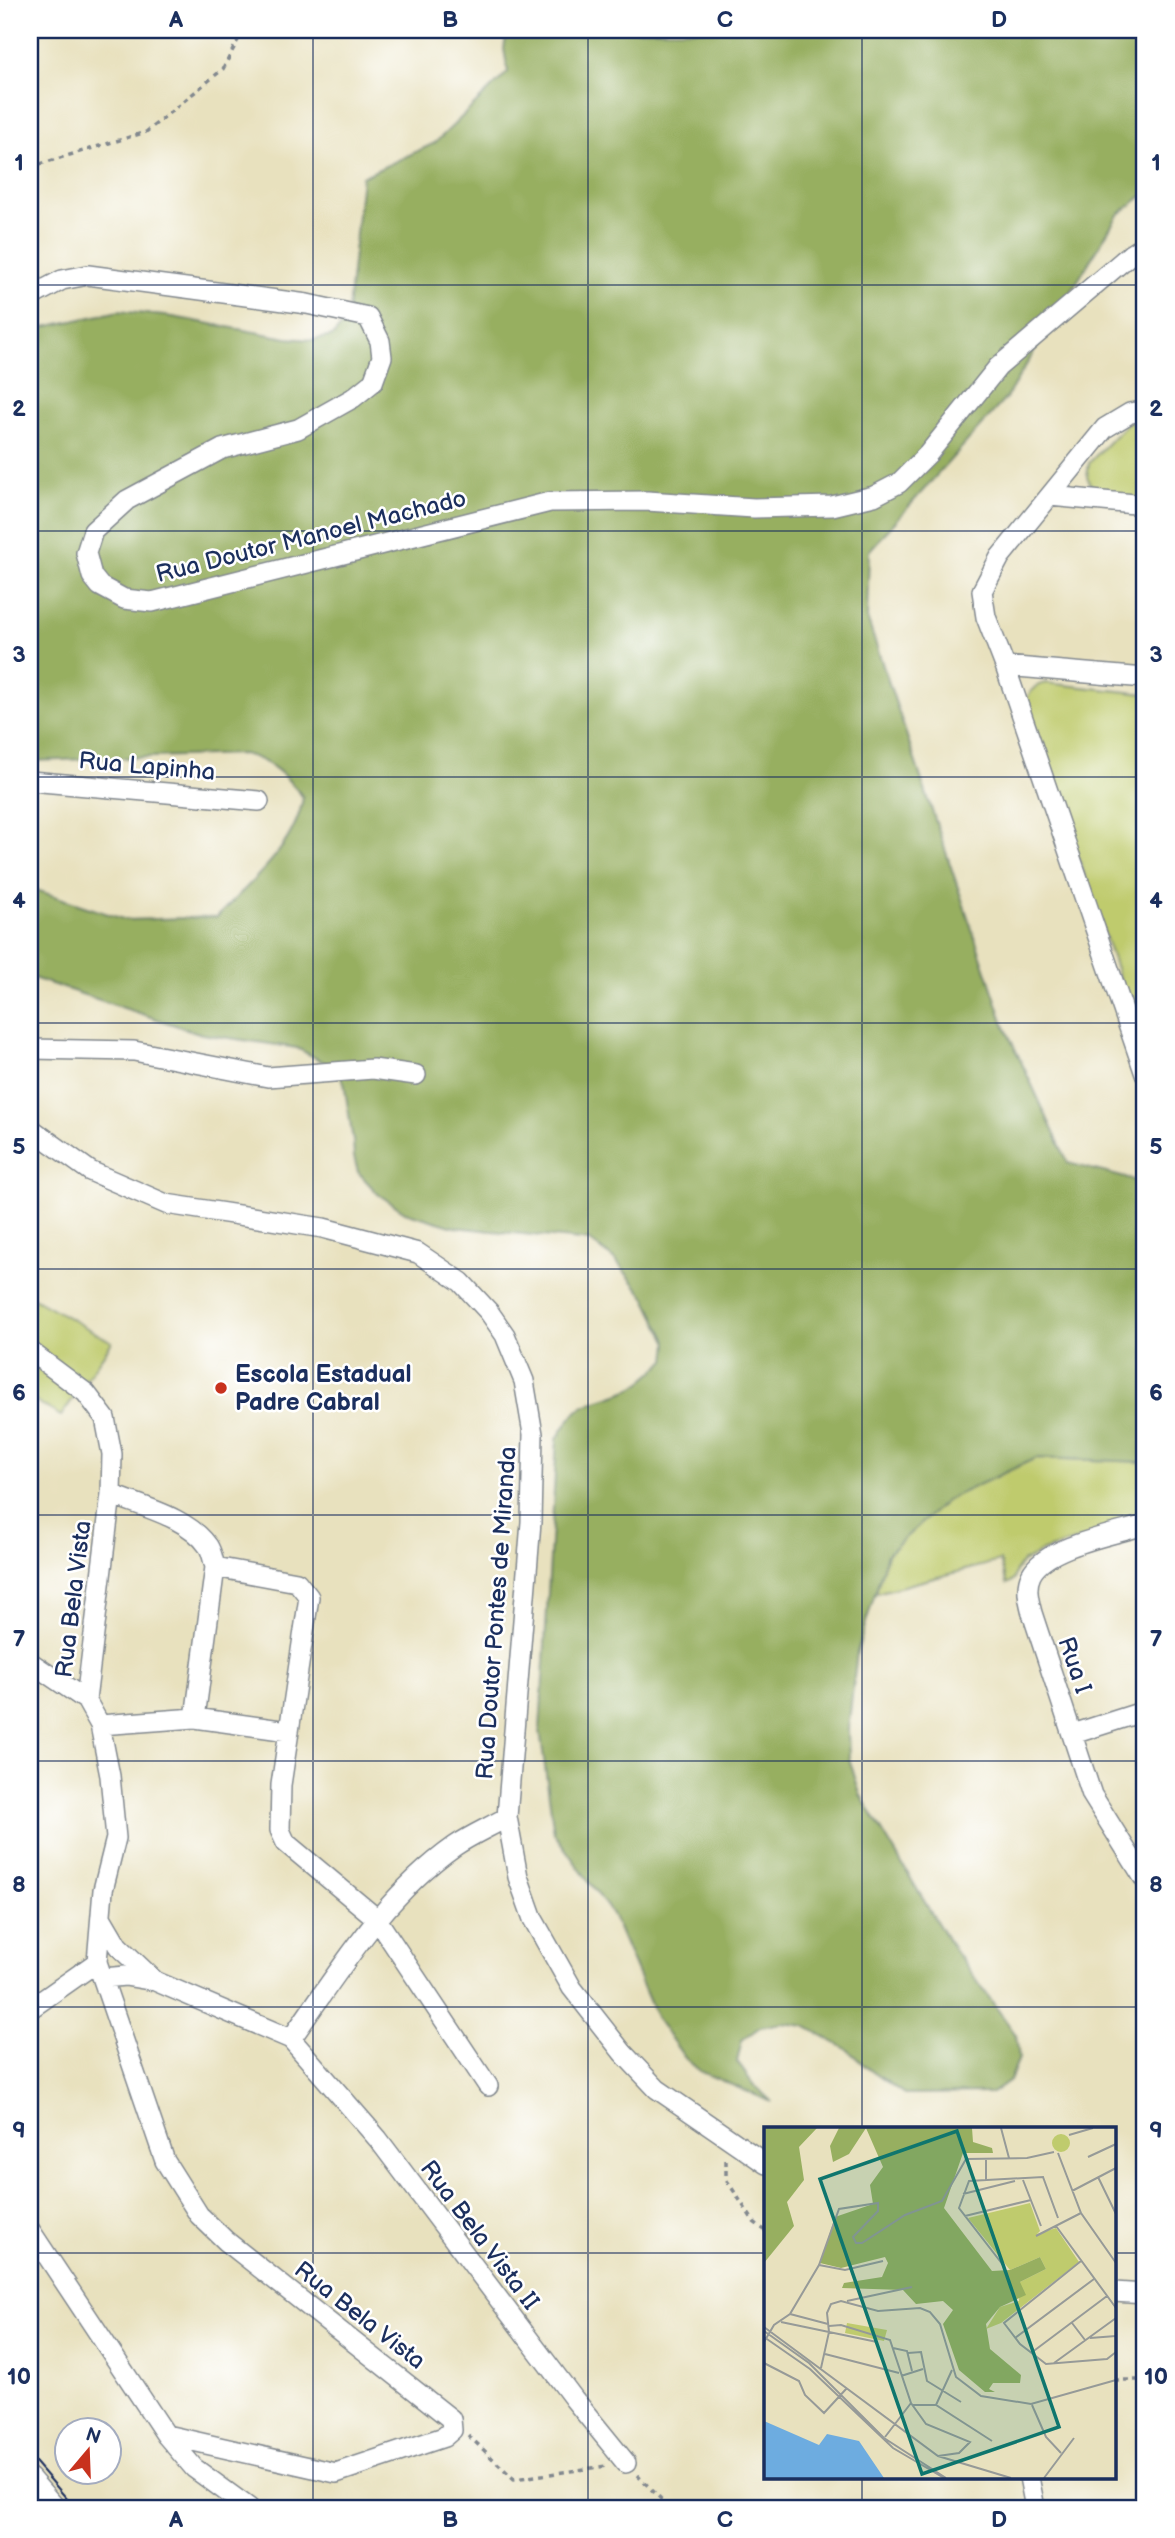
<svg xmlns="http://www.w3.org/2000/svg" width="1175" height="2538" font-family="'Balsamiq Sans',sans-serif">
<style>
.green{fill:#bfcb6d;stroke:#6d7d66;stroke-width:2}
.forest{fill:#97af60;stroke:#596f5f;stroke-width:2}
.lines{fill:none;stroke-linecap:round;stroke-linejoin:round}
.minor-casing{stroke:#82888e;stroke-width:22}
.path{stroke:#82888e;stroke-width:3.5;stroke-dasharray:5 5;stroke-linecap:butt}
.minor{stroke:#fff;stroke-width:19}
.tram{stroke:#1b2f5e;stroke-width:2}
.grid{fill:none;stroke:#1b2f5e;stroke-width:2;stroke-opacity:0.55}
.poi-dot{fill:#c8321e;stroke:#fff;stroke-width:2.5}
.labels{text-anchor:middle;stroke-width:5;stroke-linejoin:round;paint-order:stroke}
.street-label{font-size:24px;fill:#1b2f5e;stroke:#fff}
.poi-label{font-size:24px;font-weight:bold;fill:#1b2f5e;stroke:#fff;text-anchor:start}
.inset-road{fill:none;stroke:#969a98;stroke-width:2}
.view{fill:#0f766e;fill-opacity:0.15;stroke:#0f766e;stroke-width:3.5}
.inset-edge{fill:none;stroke:#1b2f5e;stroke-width:3.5}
.neatline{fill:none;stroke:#1b2f5e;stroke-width:2.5}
.grid-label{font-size:23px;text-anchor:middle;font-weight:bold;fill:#1b2f5e}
</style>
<rect width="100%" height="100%" fill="#fff"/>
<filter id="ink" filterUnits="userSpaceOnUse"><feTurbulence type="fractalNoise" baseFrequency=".0143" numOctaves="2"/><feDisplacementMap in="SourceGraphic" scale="14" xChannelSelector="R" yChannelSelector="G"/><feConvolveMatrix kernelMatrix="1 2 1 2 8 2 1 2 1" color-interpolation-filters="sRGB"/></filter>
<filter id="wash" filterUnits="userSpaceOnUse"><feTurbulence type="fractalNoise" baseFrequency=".00686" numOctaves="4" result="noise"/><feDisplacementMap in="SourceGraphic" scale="28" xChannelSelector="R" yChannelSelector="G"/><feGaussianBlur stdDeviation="1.57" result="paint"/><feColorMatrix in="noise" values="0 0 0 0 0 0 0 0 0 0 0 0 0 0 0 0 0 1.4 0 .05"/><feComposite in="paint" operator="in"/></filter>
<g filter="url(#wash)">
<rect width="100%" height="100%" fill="#e8e1be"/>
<path class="green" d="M 1145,420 L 1145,499 L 1103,495 L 1094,490 L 1087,477 L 1089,463 L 1128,422 Z
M 1046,683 L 1145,694 L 1145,1055 L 1026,701 C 1030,690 1035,685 1046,683 Z
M 30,1296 L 112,1342 L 61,1416 L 30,1398 Z
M 1036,1458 L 1145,1462 L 1145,1519 L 1043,1551 L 1022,1562 L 1016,1570 L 1014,1580 L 1007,1584 L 1000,1561 L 876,1593 L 887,1554 L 948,1499 Z"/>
<path class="forest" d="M 507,30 L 1145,30 L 1145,194 L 1118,215 L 1006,398 L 869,551 L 867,618 L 1005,1027 L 1068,1163 L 1145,1183 L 1145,1462 L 1036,1458 L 948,1499 L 887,1554 L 857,1652 L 848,1730 L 849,1758 L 860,1794 L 947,1939 L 1016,2035 L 1019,2058 L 1010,2080 L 992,2093 L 904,2094 L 866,2067 L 848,2050 L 805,2026 L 783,2023 L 760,2027 L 742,2040 L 737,2062 L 753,2084 L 772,2102 L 701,2072 L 685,2058 L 657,2019 L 612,1914 L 554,1833 L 540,1730 L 557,1439 C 582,1394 592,1407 632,1388 C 644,1382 656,1369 666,1360 L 668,1343 L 646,1298 L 616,1261 L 590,1241 L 454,1227 L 405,1212 L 378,1194 L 358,1172 L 354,1157 L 353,1141 L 344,1082 L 335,1068 L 297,1048 L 202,1034 L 30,977 L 30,888 L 126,920 L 217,917 C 250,882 296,847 303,797 C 285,775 272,761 243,754 L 30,761 L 30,330 L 119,311 L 173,317 L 287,338 L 312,340 L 333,336 L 347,319 L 362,177 L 435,143 L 508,72 L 504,49 Z"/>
</g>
<g filter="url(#ink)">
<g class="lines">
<defs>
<path id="minor" d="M 30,297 L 62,280 L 88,275 L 307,304 L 368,317 L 380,341 L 382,357 L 373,382 L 353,398 L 298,429 L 222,449 L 127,500 L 93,531 L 86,553 L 92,576 L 100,586 L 124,599 L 152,602 L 550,502 L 647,501 L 754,508 L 832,506 L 874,496 L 899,483 L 928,454 L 998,367 L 1131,254 L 1145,245
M 1145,411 L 1130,413 L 1105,428 L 1000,557 L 982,591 L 986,617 L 1005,666 L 1145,1074
M 1050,496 L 1145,505
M 1005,666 L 1145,678
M 30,781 L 259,801
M 30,1049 L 134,1051 L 268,1077 L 373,1069 L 416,1075
M 30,1128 L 90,1171 L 166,1204 L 323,1228 L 418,1253 L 461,1282 L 489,1312 L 505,1335 L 524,1381 L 533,1434 L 531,1522 L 507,1817 L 518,1877 L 533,1919 L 572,1988 L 623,2053 L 657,2089 L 766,2164
M 30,1351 L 86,1393 L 105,1418 L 112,1454 L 111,1494 L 86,1700 L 100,1725 L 110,1776 L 116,1838 L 103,1890 L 97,1962 L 165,2161 L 199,2215 L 226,2241 L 451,2419 L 452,2430 L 444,2437 L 336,2473 L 166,2435
M 111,1494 C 142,1507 188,1517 208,1546 C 212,1552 213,1560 215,1567 L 195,1718
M 1145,1525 C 1116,1534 1045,1546 1031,1575 C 1025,1587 1029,1601 1032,1613 L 1092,1795 L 1145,1880
M 215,1567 L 297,1582 L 309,1597 L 281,1785 L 280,1830 L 286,1843 L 376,1918 L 488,2086
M 30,1662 L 86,1700
M 100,1725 L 195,1718 L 288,1731
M 1073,1734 L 1145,1711
M 101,1917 L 118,1946 L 155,1981
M 104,1978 L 125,1976 L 155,1981 L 291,2039 L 378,2139 L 574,2399 L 626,2463
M 30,2009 L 97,1962
M 291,2039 C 340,1970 384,1896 455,1846 C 471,1835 490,1827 507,1817
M 30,2230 L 166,2435 L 194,2468 L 249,2508
M 1114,2292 L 1145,2294
M 1029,2477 L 1035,2508
M 30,2478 L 56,2508"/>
</defs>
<use href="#minor" class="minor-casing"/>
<path class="path" d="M 30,167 L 146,132 L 223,69 L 240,36 L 239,30
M 726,2160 L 726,2179 L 754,2222 L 766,2231
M 1114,2380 L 1145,2380
M 468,2435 L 514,2479 L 606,2466
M 637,2475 L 670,2508"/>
<use href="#minor" class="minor"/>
<path class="tram" d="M 30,2456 L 75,2508"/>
</g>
</g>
<path class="grid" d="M 313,30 L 313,2508M 588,30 L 588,2508M 862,30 L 862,2128M 30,285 L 1145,285M 30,531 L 1145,531M 30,777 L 1145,777M 30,1023 L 1145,1023M 30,1269 L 1145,1269M 30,1515 L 1145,1515M 30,1761 L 1145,1761M 30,2007 L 1145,2007M 30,2253 L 766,2253M 1114,2253 L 1145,2253M 862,2477 L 862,2508"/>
<circle class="poi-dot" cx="221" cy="1388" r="7"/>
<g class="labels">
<g class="street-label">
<text transform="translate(311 536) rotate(-14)" y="8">Rua Doutor Manoel Machado</text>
<text transform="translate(147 766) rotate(5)" y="8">Rua Lapinha</text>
<text transform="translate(73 1599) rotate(-83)" y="8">Rua Bela Vista</text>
<text transform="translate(496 1613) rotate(-86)" y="8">Rua Doutor Pontes de Miranda</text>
<text transform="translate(1075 1665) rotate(71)" y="8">Rua I</text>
<text transform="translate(480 2235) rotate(53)" y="8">Rua Bela Vista II</text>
<text transform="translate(360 2315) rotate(38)" y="8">Rua Bela Vista</text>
</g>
<g class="poi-label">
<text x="235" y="1382">Escola Estadual<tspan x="235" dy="28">Padre Cabral</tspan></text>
</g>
</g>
<g transform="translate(764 2127)">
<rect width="352" height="352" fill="#e8e1be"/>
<path d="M288 16a9 9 0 1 1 18 0a9 9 0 1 1-18 0ZM 266,76 L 276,104 L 273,107 L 292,101 L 315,135 L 237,196 L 222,202 L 236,180 L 255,174 L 256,155 L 282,142 L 276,130 L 246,143 L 204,91 ZM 83,196 L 123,203 L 120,214 L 81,206 Z" fill="#bfcb6d"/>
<path d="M 0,1 L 53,1 L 35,20 L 40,53 L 23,75 L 30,99 L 0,136 ZM 75,1 L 208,1 L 209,15 L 228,21 L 229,26 L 199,26 L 180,81 L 228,144 L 246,143 L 276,130 L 282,142 L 256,155 L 262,168 L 236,180 L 222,197 L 226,222 L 257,248 L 256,256 L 229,256 L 225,262 L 231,265 L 221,265 L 195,243 L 179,197 L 189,183 L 179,174 L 152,177 L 139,163 L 78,161 L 80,156 L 118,150 L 124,136 L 121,130 L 77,141 L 56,136 L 71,90 L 109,77 L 106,58 L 119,40 L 102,1 L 85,27 L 69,35 L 66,19 Z" fill="#97af60"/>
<path d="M 0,294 L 55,318 L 63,307 L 95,314 L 120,351 L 0,351 Z" fill="#6dace0"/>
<path class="inset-road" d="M 237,1 L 245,31M 305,8 L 329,1M 294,26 L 317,86 L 352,136M 324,30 L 352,17M 222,31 L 222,53M 334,50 L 352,87M 259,53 L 277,99M 308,64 L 352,41M 199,67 L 251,54M 201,89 L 267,73M 292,99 L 352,181M 272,109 L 317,86M 317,134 L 240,196 L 256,217 L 282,237 L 343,232 L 352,225M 55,138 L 81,143 L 119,134M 239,138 L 195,81 L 205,54 L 279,50 L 294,91M 83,174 L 148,160M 26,187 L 64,197M 17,195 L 113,215M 308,196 L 321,213M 65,199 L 77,198 L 126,213 L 147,276 L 162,297 L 206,315 L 195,326 L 174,329M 0,200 L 174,329 L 247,351M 0,204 L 45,236 L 120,311 L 182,351M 0,210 L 46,242 L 129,321 L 180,351M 251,211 L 330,152M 326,211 L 352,209M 0,215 L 10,198 L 26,187 L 55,138 L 75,82 L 114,76 L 114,84 L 89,110 L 92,116 L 98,116 L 141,88 L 178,74 L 202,32 L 263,31 L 290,25M 129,221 L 143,224 L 148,244M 144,226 L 157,225 L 163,254 L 197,275M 267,226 L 343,169M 61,227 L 135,246M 0,236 L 35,254 L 41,268 L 60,286 L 83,261M 290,236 L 352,191M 57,241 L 65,205 L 63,186 L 67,177 L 77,174 L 114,184 L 156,181 L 166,185 L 176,197 L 192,250 L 217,269 L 267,277 L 352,253M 137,249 L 159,242M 148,278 L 172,278 L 228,314M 172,278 L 188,243M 268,278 L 282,310 L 297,326M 121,310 L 147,276M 280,351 L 310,311"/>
<path class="view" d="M 193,4 L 295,300 L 158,347 L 56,52 Z"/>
<rect width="352" height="352" class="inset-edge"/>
</g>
<rect width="1175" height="2538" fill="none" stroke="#fff" stroke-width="77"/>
<g transform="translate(88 2451) rotate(19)"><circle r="33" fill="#ffffff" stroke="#a4acbf" stroke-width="2"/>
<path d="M0-5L12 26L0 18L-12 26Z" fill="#c8321e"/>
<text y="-10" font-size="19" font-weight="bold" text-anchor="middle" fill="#1b2f5e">N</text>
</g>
<rect x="38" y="38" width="1098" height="2462" class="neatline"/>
<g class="grid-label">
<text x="176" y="27">A</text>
<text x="450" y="27">B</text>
<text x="725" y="27">C</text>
<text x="999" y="27">D</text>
<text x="19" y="170">1</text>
<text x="1156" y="170">1</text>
<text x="19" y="416">2</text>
<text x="1156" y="416">2</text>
<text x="19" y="662">3</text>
<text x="1156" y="662">3</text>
<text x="19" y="908">4</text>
<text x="1156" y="908">4</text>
<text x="19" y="1154">5</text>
<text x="1156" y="1154">5</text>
<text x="19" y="1400">6</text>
<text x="1156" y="1400">6</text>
<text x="19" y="1646">7</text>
<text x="1156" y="1646">7</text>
<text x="19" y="1892">8</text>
<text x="1156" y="1892">8</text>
<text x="19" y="2138">9</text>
<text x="1156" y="2138">9</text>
<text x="19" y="2384">10</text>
<text x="1156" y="2384">10</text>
<text x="176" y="2527">A</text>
<text x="450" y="2527">B</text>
<text x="725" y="2527">C</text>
<text x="999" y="2527">D</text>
</g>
</svg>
